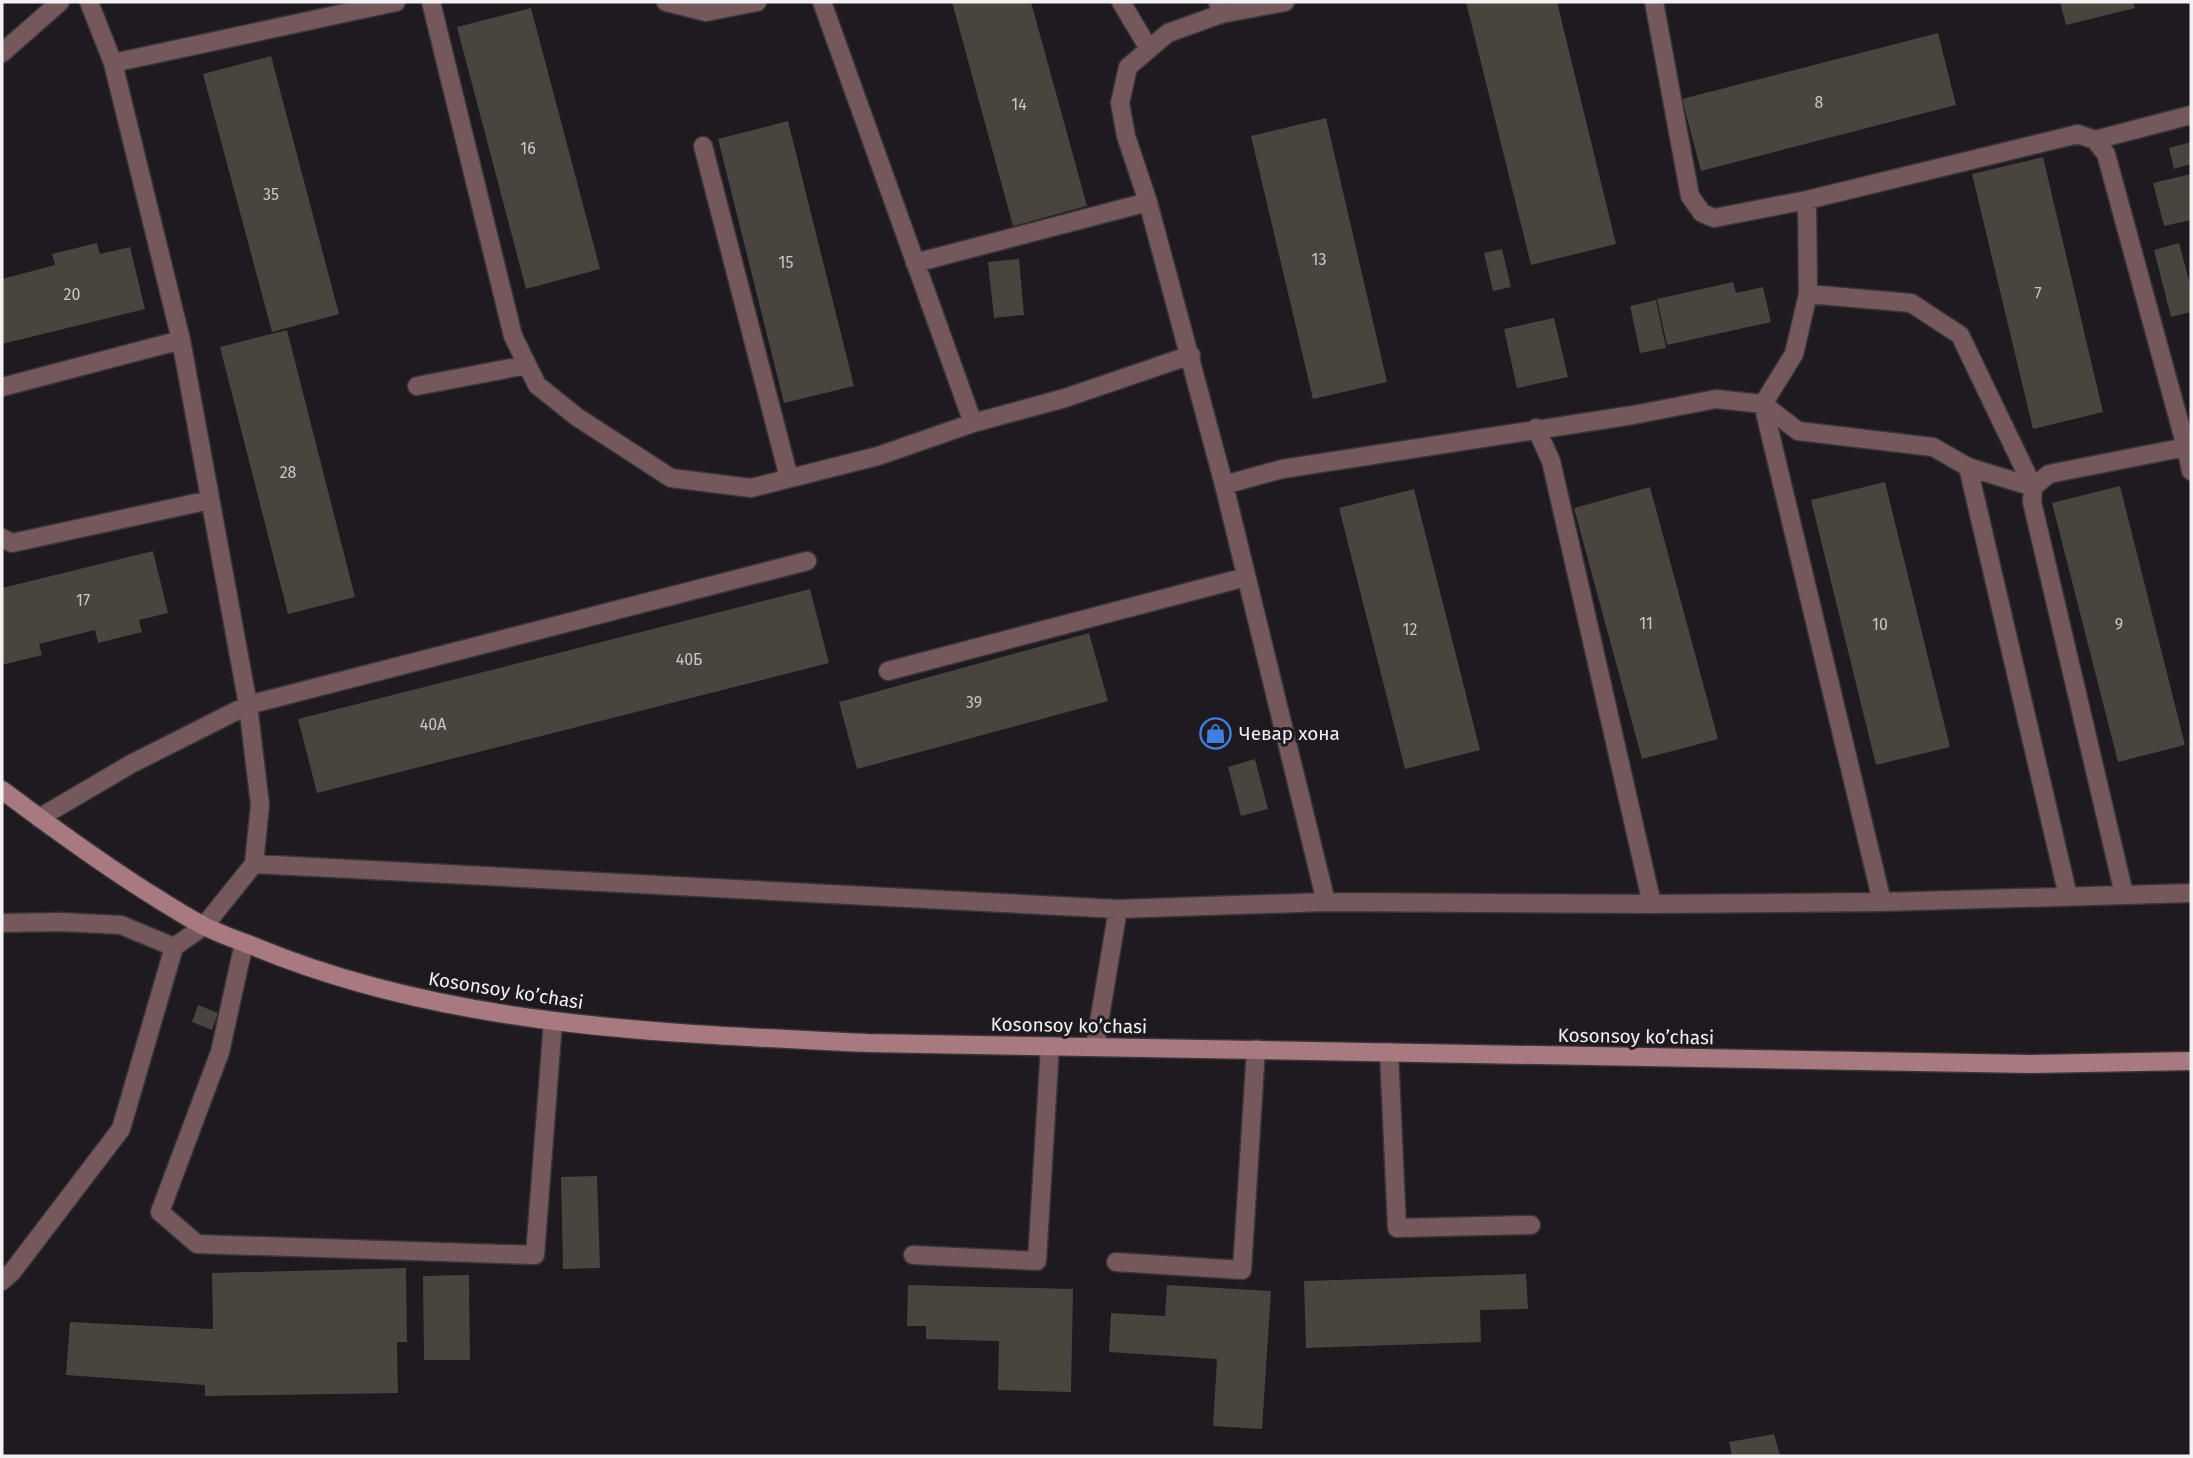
<svg xmlns="http://www.w3.org/2000/svg" width="2193" height="1458" font-family="'Fira Sans',sans-serif">
<style>
.building{fill:#49443e}
.lines{fill:none;stroke-linecap:round;stroke-linejoin:round}
.service-casing{stroke:#383439;stroke-width:21}
.minor-casing{stroke:#383439;stroke-width:21}
.secondary-casing{stroke:#383439;stroke-width:21}
.service{stroke:#75585b;stroke-width:18}
.minor{stroke:#75585b;stroke-width:18}
.secondary{stroke:#a87a7f;stroke-width:18}
.labels{text-anchor:middle;stroke-width:6;stroke-linejoin:round;paint-order:stroke}
.number-label{font-size:16px;fill:#c9c6c7}
.poi-label{font-size:19px;fill:#f4f1f5;stroke:#1e1a1f;text-anchor:start}
.street-label{font-size:19px;fill:#f4f1f5;stroke:#1e1a1f}
</style>
<rect width="100%" height="100%" fill="#1e1a1f"/>
<path class="building" d="M 952,2 L 1031,2 L 1087,206 L 1013,226 Z
M 1466,2 L 1557,2 L 1616,244 L 1531,265 Z
M 2060,2 L 2133,2 L 2135,8 L 2066,25 Z
M 531,8 L 600,269 L 526,289 L 457,27 Z
M 1938,33 L 1956,105 L 1701,171 L 1682,99 Z
M 271,56 L 339,314 L 272,332 L 203,74 Z
M 1326,118 L 1387,382 L 1313,399 L 1251,136 Z
M 788,121 L 854,386 L 784,403 L 718,139 Z
M 2191,142 L 2191,164 L 2174,169 L 2169,148 Z
M 2043,157 L 2103,412 L 2033,429 L 1972,174 Z
M 2191,174 L 2191,220 L 2164,226 L 2153,183 Z
M 97,243 L 100,254 L 130,247 L 145,309 L 2,344 L 2,279 L 55,265 L 52,254 Z
M 2179,243 L 2191,288 L 2191,312 L 2171,317 L 2154,250 Z
M 1502,249 L 1511,287 L 1493,291 L 1484,253 Z
M 1019,259 L 1024,315 L 994,318 L 988,262 Z
M 1733,282 L 1736,293 L 1763,287 L 1771,322 L 1667,345 L 1657,299 Z
M 1656,300 L 1666,348 L 1640,353 L 1630,306 Z
M 1554,318 L 1568,377 L 1517,388 L 1504,329 Z
M 287,330 L 355,597 L 288,614 L 220,347 Z
M 1885,482 L 1950,747 L 1876,765 L 1811,500 Z
M 2120,486 L 2185,745 L 2118,762 L 2052,503 Z
M 1650,487 L 1718,739 L 1642,759 L 1574,508 Z
M 1414,489 L 1480,750 L 1405,769 L 1339,508 Z
M 153,551 L 168,613 L 139,620 L 142,632 L 98,643 L 95,630 L 39,644 L 42,655 L 2,665 L 2,588 Z
M 810,589 L 829,663 L 317,793 L 298,719 Z
M 1089,633 L 1108,701 L 857,769 L 839,702 Z
M 1255,759 L 1268,809 L 1241,816 L 1228,767 Z
M 198,1005 L 218,1013 L 212,1030 L 192,1022 Z
M 597,1176 L 600,1268 L 563,1269 L 561,1177 Z
M 406,1268 L 407,1342 L 397,1342 L 398,1393 L 205,1396 L 205,1385 L 66,1375 L 70,1322 L 213,1329 L 212,1273 Z
M 1526,1274 L 1528,1309 L 1480,1310 L 1481,1342 L 1306,1348 L 1304,1281 Z
M 469,1275 L 470,1360 L 424,1360 L 423,1276 Z
M 908,1285 L 1073,1289 L 1071,1392 L 998,1390 L 999,1341 L 926,1339 L 926,1326 L 907,1326 Z
M 1167,1285 L 1271,1291 L 1262,1429 L 1213,1426 L 1217,1359 L 1109,1352 L 1111,1313 L 1165,1316 Z
M 1774,1434 L 1780,1456 L 1732,1456 L 1729,1442 Z"/>
<g class="lines">
<defs>
<path id="service" d="M 89,2 L 113,63 L 181,340 L 248,705 L 260,805 L 254,864 L 204,926
M 431,2 L 513,336 L 537,385 L 577,417 L 671,478 L 751,488 L 878,456 L 973,423 L 1065,398 L 1191,355
M 666,2 L 706,12 L 757,2
M 822,2 L 973,423
M 1121,2 L 1149,49
M 1654,2 L 1690,196 L 1702,213 L 1714,218 L 1807,200 L 2078,134 L 2095,140 L 2106,154 L 2186,447 L 2191,446
M 2,53 L 60,2
M 113,63 L 396,2
M 2095,140 L 2191,115
M 703,146 L 789,478
M 1807,200 L 1808,294 L 1794,354 L 1763,404 L 1882,902
M 915,263 L 1148,202
M 1808,294 L 1911,303 L 1960,335 L 2033,487
M 417,386 L 527,365
M 2,387 L 181,340
M 1536,428 L 1551,461 L 1652,904
M 1968,467 L 2068,896
M 1224,485 L 1148,202 L 1126,136 L 1120,103 L 1128,67 L 1168,33 L 1221,14 L 1285,2
M 2,538 L 12,543 L 210,500
M 888,671 L 1246,577
M 39,818 L 131,764 L 248,705 L 807,561
M 254,864 L 1118,909 L 1326,902 L 1652,904 L 1882,902 L 2191,893
M 2124,894 L 2032,502 L 2033,487 L 2049,474 L 2186,447 L 2191,471
M 1326,902 L 1224,485 L 1282,469 L 1633,415 L 1716,399 L 1763,404 L 1798,431 L 1933,447 L 1968,467 L 2033,487
M 244,943 L 220,1052 L 160,1212 L 197,1244 L 535,1255 L 553,1021
M 1095,1046 L 1118,909
M 1389,1052 L 1397,1228 L 1531,1225
M 913,1255 L 1037,1261 L 1050,1046
M 1116,1262 L 1242,1270 L 1256,1049"/>
<path id="minor" d="M 1218,2 L 1221,14
M 2,923 L 62,922 L 121,925 L 174,947
M 2,1281 L 12,1272 L 121,1129 L 174,947 L 204,926"/>
<path id="secondary" d="M 2,790 C 54,829 107,868 163,902 C 176,910 190,919 204,926 C 220,934 237,940 253,946 C 447,1027 661,1033 868,1043 L 2030,1064 L 2191,1061"/>
</defs>
<use href="#service" class="service-casing"/>
<use href="#minor" class="minor-casing"/>
<use href="#secondary" class="secondary-casing"/>
<use href="#service" class="service"/>
<use href="#minor" class="minor"/>
<use href="#secondary" class="secondary"/>
</g>
<defs>
<symbol id="shop-ring" viewBox="-11 -11 22 22"><circle r="9.5" fill="#1e1a1f" stroke="#3f7fe0" stroke-width="1.5"/><path d="M-5-2.5h2.3a2.7 3.5 0 0 1 5.4 0H5L5.5 6h-11ZM-1.5-2.5h3a1.5 2.3 0 0 0-3 0Z" fill="#3f7fe0"/></symbol>
</defs>
<g fill-rule="evenodd">
<use href="#shop-ring" x="1198" y="716" width="35" height="35"/>
</g>
<g class="labels">
<g class="number-label">
<text x="1819" y="108">8</text>
<text x="1019" y="110">14</text>
<text x="528" y="154">16</text>
<text x="271" y="200">35</text>
<text x="1319" y="265">13</text>
<text x="786" y="268">15</text>
<text x="2038" y="299">7</text>
<text x="72" y="300">20</text>
<text x="288" y="478">28</text>
<text x="83" y="606">17</text>
<text x="1646" y="629">11</text>
<text x="1880" y="630">10</text>
<text x="2119" y="630">9</text>
<text x="1410" y="635">12</text>
<text x="689" y="665">40Б</text>
<text x="974" y="708">39</text>
<text x="433" y="730">40A</text>
</g>
<g class="poi-label">
<text x="1239" y="740">Чевар хона</text>
</g>
<g class="street-label">
<text transform="translate(506 990) rotate(9)" y="7">Kosonsoy ko’chasi</text>
<text transform="translate(1069 1025) rotate(1)" y="7">Kosonsoy ko’chasi</text>
<text transform="translate(1636 1036) rotate(1)" y="7">Kosonsoy ko’chasi</text>
</g>
</g>
<rect width="2193" height="1458" fill="none" stroke="#f4f1f5" stroke-width="7"/>
</svg>
